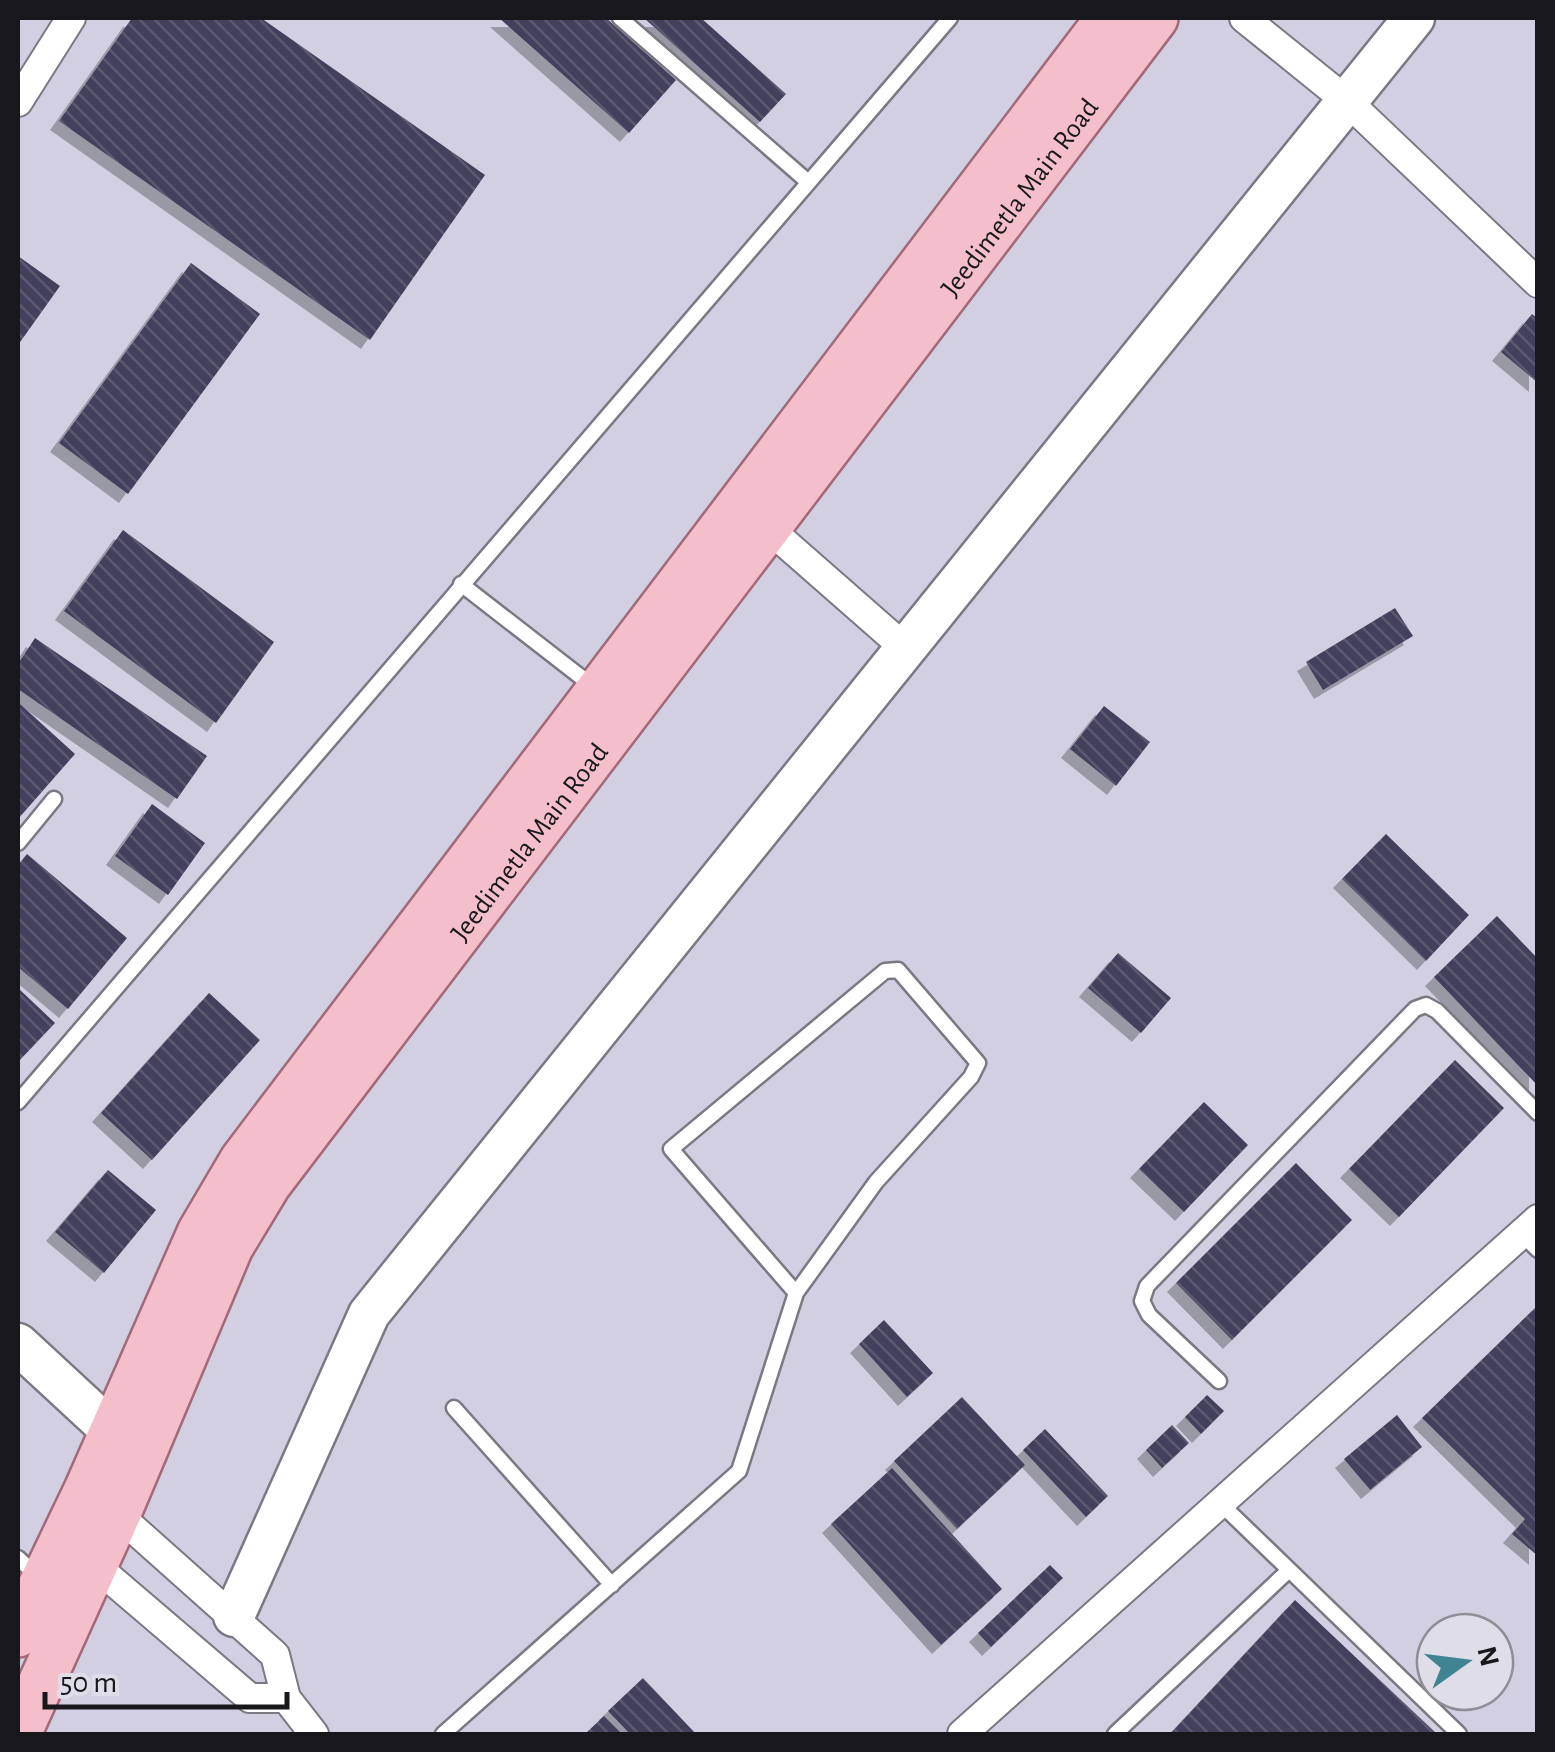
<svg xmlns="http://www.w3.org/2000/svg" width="1555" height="1752" font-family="'Alegreya Sans',sans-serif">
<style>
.built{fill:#d1cfe1;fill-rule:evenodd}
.building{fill:url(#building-back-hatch);filter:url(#shadow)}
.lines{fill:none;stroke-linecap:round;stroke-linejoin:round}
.lane-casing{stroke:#7a7982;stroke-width:19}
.street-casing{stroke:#7a7982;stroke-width:32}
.secondary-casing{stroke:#7a7982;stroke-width:45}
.primary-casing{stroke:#a26977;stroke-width:50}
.lane{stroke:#fff;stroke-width:14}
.street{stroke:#fff;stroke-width:28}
.secondary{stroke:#fff;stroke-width:40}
.primary{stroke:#f4bfcb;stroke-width:45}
.labels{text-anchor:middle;stroke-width:10;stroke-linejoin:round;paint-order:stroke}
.street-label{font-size:28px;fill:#18181c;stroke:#dedde8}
</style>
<defs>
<pattern id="building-back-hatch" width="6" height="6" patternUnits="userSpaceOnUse" patternTransform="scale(2.5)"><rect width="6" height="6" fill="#433f5d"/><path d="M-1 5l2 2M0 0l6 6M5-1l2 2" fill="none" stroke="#5b5870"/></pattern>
<filter id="shadow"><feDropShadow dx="-9" dy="9" stdDeviation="0" flood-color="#0004"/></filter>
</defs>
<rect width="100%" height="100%" fill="#dedde8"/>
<path class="built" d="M 18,18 L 1537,18 L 1537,1734 L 18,1734 ZM 1435,1632 L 1495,1632 L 1495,1692 L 1435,1692 Z"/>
<path class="building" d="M 132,18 L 261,18 L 485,175 L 370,340 L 59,121 Z
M 499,18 L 606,18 L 676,80 L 629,133 Z
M 644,18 L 701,18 L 786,94 L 760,122 Z
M 18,256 L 60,286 L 18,345 Z
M 191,263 L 260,314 L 128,494 L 59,443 Z
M 1532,314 L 1538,319 L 1538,383 L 1501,352 Z
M 123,530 L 274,642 L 216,723 L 64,611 Z
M 1395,608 L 1413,636 L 1323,690 L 1306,662 Z
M 35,638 L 207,756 L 177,799 L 18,689 L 18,664 Z
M 20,704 L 75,754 L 18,819 L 18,706 Z
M 1104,706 L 1150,742 L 1116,786 L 1070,749 Z
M 152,804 L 205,843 L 168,895 L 115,856 Z
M 1386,834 L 1469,915 L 1426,961 L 1342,879 Z
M 27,854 L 127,938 L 68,1009 L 18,967 L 18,865 Z
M 1497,916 L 1538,959 L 1538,1086 L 1434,977 Z
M 1118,953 L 1171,998 L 1141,1033 L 1088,988 Z
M 18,988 L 55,1023 L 18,1062 Z
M 209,993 L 260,1040 L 152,1160 L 101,1113 Z
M 1455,1060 L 1504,1108 L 1399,1217 L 1349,1169 Z
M 1204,1102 L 1248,1145 L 1184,1212 L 1139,1169 Z
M 1296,1163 L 1352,1220 L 1232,1340 L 1176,1283 Z
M 108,1170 L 156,1210 L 104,1273 L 55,1232 Z
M 1538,1305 L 1538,1556 L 1512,1534 L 1525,1519 L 1422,1418 Z
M 884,1320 L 933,1373 L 907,1397 L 859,1344 Z
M 1207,1395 L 1224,1411 L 1201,1434 L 1185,1417 Z
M 962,1397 L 1025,1465 L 957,1529 L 894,1461 Z
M 1397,1415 L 1422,1447 L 1370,1490 L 1344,1459 Z
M 1172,1425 L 1189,1443 L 1162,1468 L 1146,1450 Z
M 1045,1429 L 1108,1496 L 1086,1517 L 1023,1450 Z
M 892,1468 L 1002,1589 L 941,1645 L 831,1524 Z
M 1050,1565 L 1063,1578 L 991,1647 L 978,1633 Z
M 1295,1600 L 1437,1734 L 1170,1734 Z
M 643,1678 L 696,1734 L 630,1734 L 608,1711 Z
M 604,1716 L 622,1734 L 585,1734 Z"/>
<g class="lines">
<defs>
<path id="lane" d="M 620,18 L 807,181
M 461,584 L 595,688
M 18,843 L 54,799
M 18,1102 L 950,18
M 1521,1233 L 1538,1250
M 1219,1381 L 1149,1315 L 1142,1301 L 1147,1286 L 1415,1009 L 1426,1005 L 1437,1011 L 1538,1113
M 454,1408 L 612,1585
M 1220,1503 L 1459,1734
M 18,1558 L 39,1578
M 443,1734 L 739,1471 L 796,1293 L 876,1182 L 971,1077 L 978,1063 L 898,970 L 885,971 L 671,1149 L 796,1293
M 1115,1734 L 1288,1571"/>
<path id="street" d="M 1244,18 L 1348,102 L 1538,283
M 18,102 L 71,18
M 767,527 L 906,649
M 108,1506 L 275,1655 L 286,1698 L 314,1734
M 85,1557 L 250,1698 L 286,1698
M 962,1734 L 1538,1219"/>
<path id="secondary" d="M 18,1344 L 112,1431 L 138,1449
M 234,1616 L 369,1314 L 1414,18"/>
<g id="primary">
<path d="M 18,1634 L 87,1490 L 200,1233 L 243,1160 L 1109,18"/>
<path id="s1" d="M 18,1734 L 118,1513 L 230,1247 L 268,1184 L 1155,18"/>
</g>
</defs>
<use href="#lane" class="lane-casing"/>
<use href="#street" class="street-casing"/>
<use href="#secondary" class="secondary-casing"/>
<use href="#primary" class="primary-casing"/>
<use href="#lane" class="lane"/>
<use href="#street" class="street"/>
<use href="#secondary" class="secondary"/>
<use href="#primary" class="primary"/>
</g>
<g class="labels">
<g class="street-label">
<text dy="10" stroke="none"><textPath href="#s1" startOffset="1845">Jeedimetla Main Road</textPath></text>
<text dy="10" stroke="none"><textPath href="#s1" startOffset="1035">Jeedimetla Main Road</textPath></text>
</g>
</g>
<rect width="1555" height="1752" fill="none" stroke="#18181c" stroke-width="40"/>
<g transform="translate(1465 1662) rotate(76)"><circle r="48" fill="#dedde8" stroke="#8f8e96" stroke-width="2.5"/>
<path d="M0-8L18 38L0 25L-18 38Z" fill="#408493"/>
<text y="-15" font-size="28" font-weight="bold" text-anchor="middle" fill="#18181c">N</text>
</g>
<path d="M45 1692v15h242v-15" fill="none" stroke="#18181c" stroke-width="5"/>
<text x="60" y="1692" font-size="30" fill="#18181c" stroke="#dedde8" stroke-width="8" paint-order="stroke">50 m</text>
</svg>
